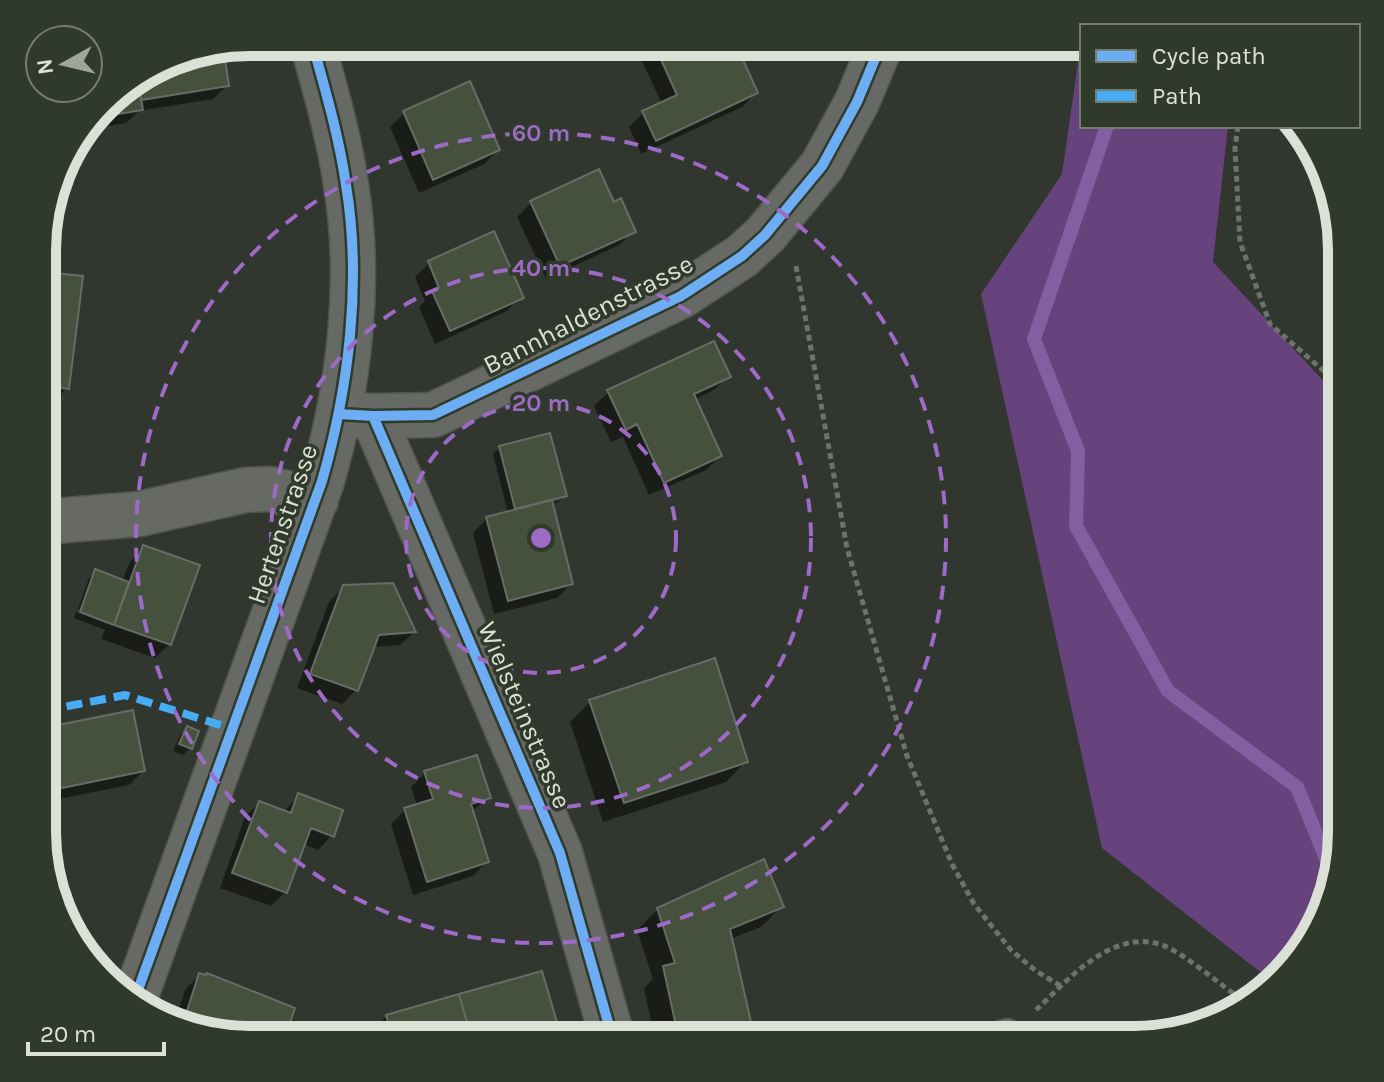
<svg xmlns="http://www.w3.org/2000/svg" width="1384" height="1082" font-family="Karla,sans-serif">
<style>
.green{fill:#67437e}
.shadow{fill:#0007;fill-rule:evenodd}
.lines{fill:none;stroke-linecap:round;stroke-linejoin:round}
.stream{stroke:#855da1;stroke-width:14}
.building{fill:#45503d;stroke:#686c66;stroke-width:2}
.lane-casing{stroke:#50544d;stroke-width:29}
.street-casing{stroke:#50544d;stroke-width:47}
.path{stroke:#6d726b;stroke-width:5;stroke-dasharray:6 4;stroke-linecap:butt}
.lane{stroke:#676a64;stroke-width:26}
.street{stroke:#676a64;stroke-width:44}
.quiet{stroke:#46acf6;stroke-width:8;stroke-dasharray:16 8;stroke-linecap:butt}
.cycleway-casing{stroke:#303a2b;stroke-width:15}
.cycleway{stroke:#6dadf4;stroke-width:10}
.ring{fill:none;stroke:#9d6bc7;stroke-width:4;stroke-dasharray:14 10}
.labels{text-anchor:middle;stroke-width:7;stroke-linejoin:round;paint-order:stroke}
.street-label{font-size:26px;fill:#dbe1d7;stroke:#303a2b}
.rim{fill:none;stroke:#dbe1d7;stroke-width:10}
.centre{fill:#9d6bc7;stroke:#303a2b;stroke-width:4}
.ring-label{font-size:24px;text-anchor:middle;font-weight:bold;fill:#9d6bc7;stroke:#303a2b;stroke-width:7;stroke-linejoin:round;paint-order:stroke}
</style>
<rect width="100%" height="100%" fill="#31362e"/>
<path class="green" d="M 1081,42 L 1082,126 L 1228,126 L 1213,262 L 1342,401 L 1342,846 L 1326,912 L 1290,969 L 1273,982 L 1102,848 L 981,294 L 1062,174 Z"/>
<path class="shadow" d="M 655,45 L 756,93 L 742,107 L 641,154 L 629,127 L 643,113 L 662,104 L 641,59 Z
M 227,85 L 213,99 L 139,111 L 126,123 L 83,130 L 113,93 Z
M 404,113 L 498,150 L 484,164 L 419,193 L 390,127 Z
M 531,203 L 613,205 L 634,231 L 619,245 L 546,279 L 517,217 Z
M 429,263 L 521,297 L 507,311 L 435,344 L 419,307 L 425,301 L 415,277 Z
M 44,274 L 80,278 L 67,388 L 53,402 L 43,401 Z
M 728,376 L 714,390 L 694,400 L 720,456 L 706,470 L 649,495 L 623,437 L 611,442 L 594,406 L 609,392 Z
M 500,448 L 565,496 L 558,502 L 551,504 L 571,584 L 557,598 L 494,614 L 473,533 L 487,519 L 508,513 L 493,454 ZM 560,496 L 560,500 L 550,503 L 550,499 Z
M 144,547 L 169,644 L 155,658 L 101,639 L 105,630 L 74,618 L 76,612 L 108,624 L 108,620 L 78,609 L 89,578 L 95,572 L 122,581 L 130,562 Z
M 344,587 L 414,632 L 400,645 L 372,647 L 356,690 L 342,704 L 297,688 L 329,602 Z
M 591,701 L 746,761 L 726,782 L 603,822 L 570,722 Z
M 131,713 L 143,771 L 129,785 L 43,802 L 43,730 Z
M 187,728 L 190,748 L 183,755 L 173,751 L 180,735 Z
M 425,773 L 489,797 L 471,812 L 487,861 L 473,876 L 413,895 L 391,824 L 405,810 L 417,806 L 411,787 Z
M 299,795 L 332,835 L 318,850 L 303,844 L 285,892 L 271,906 L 220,888 L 245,817 L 259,803 L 284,812 Z
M 782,906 L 761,927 L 730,939 L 753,1040 L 655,1040 L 644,988 L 653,979 L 637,930 L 658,909 Z
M 199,975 L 237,1040 L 174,1025 L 185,990 Z
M 387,1016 L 556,1025 L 542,1039 L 375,1040 L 373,1030 Z"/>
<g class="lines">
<path class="stream" d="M 1107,126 L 1034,339 L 1078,451 L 1076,526 L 1168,691 L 1297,787 L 1328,863 L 1336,871"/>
</g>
<path class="building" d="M 657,42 L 735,42 L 758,93 L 656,141 L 642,111 L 677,95 L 654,44 Z
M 223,46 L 229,86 L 141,100 L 138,79 L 183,53 Z
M 138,79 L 143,110 L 93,118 L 113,93 Z
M 470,81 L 500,150 L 433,180 L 403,111 Z
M 599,169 L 614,202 L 621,198 L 636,232 L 560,266 L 530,201 Z
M 494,231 L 524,298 L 450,331 L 432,291 L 439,288 L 428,261 Z
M 44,272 L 83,276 L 69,389 L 43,386 Z
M 714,341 L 731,377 L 694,394 L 722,456 L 664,483 L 637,424 L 626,430 L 607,390 Z
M 550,433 L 567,496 L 515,509 L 499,446 Z
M 552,500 L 573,584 L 508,601 L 486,517 Z
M 143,545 L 200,565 L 171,645 L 114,625 Z
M 95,569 L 129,582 L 114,625 L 80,612 Z
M 43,578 L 57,583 L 43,621 Z
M 393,583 L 416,632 L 379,635 L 358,691 L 310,674 L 343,585 Z
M 715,658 L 748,762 L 624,803 L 589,700 Z
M 133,710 L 145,771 L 52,790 L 43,742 L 43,728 Z
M 187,726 L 199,731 L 192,749 L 179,744 Z
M 477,755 L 491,798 L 471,804 L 489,862 L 427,882 L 404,808 L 433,799 L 424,771 Z
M 298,793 L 343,810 L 334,837 L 311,828 L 287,893 L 232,873 L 259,801 L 291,813 Z
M 764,859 L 784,907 L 730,929 L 755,1040 L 679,1040 L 663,966 L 675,963 L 657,908 Z
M 542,971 L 558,1026 L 508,1040 L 472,1040 L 459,994 Z
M 199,973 L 206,975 L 207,973 L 295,1008 L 284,1040 L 237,1040 L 201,1031 L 203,1018 L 187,1011 Z
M 459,994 L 472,1040 L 393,1040 L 386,1015 Z"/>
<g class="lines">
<defs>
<path id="lane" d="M 982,1040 L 1007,1032"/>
<path id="street" d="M 339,414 L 373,416 L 433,415 L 681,296 L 742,256 L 765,235 L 822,166 L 857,102 L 882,42
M 373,416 L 560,853 L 613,1040
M 43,522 L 139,514 L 245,490 L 269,489 L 316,500
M 134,1001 L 322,481 C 349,387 362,282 346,185 C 339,136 325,89 312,42"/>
</defs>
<use href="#lane" class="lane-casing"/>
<use href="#street" class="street-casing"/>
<path class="path" d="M 1238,126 L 1235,148 L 1240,242 L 1270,324 L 1342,387
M 796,266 L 847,548 L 907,756 L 952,864 L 974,904 L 1011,950 L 1036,971 L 1061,986
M 1036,1010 C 1069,979 1112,928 1162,945 C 1181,951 1226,989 1245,1002"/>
<use href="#lane" class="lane"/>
<use href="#street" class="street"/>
<path class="quiet" d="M 43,711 L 125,695 L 233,729"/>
<defs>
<path id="cycleway" d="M 339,414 L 373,416 L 433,415 L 681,296 L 742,256 L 765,235 L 822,166 L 857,102 L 882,42
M 373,416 L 560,853 L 613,1040
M 134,1001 L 322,481 C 349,387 362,282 346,185 C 339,136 325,89 312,42"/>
</defs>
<use href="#cycleway" class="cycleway-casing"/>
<use href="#cycleway" class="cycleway"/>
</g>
<g class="ring">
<circle cx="541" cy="538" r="135"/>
<circle cx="541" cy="538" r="270"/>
<circle cx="541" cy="538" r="405"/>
</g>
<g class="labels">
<g class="street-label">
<text transform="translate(588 314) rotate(-27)" y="9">Bannhaldenstrasse</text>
<text transform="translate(282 524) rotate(-71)" y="9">Hertenstrasse</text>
<text transform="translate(525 715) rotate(67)" y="9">Wielsteinstrasse</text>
</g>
</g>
<path d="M0 0H1384V1082H0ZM250 56H1134A194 194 0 0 1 1328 250V832A194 194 0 0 1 1134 1026H250A194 194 0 0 1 56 832V250A194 194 0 0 1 250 56Z" fill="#303a2b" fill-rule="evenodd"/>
<path class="rim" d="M250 56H1134A194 194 0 0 1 1328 250V832A194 194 0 0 1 1134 1026H250A194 194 0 0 1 56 832V250A194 194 0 0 1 250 56Z"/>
<circle cx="541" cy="538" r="12" class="centre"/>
<g class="ring-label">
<text x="541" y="141">60 m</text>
<text x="541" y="276">40 m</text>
<text x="541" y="411">20 m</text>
</g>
<rect x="1080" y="24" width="280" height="104" fill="#303a2b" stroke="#747d70" stroke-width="2"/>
<rect x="1096" y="50" width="40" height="12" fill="#6dadf4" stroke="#747d70" stroke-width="2"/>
<text x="1152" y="64" font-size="24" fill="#dbe1d7">Cycle path</text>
<rect x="1096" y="90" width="40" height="12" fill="#46acf6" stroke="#747d70" stroke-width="2"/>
<text x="1152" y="104" font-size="24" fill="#dbe1d7">Path</text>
<g transform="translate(64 64) rotate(262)"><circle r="38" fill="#303a2b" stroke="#747d70" stroke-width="2"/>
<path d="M0-6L14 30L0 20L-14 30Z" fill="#a0a59c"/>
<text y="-12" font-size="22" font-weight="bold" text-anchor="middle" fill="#dbe1d7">N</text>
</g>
<path d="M28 1042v12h136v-12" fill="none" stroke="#dbe1d7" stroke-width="4"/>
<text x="40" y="1042" font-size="24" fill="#dbe1d7" stroke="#303a2b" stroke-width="6" paint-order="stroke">20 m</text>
</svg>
